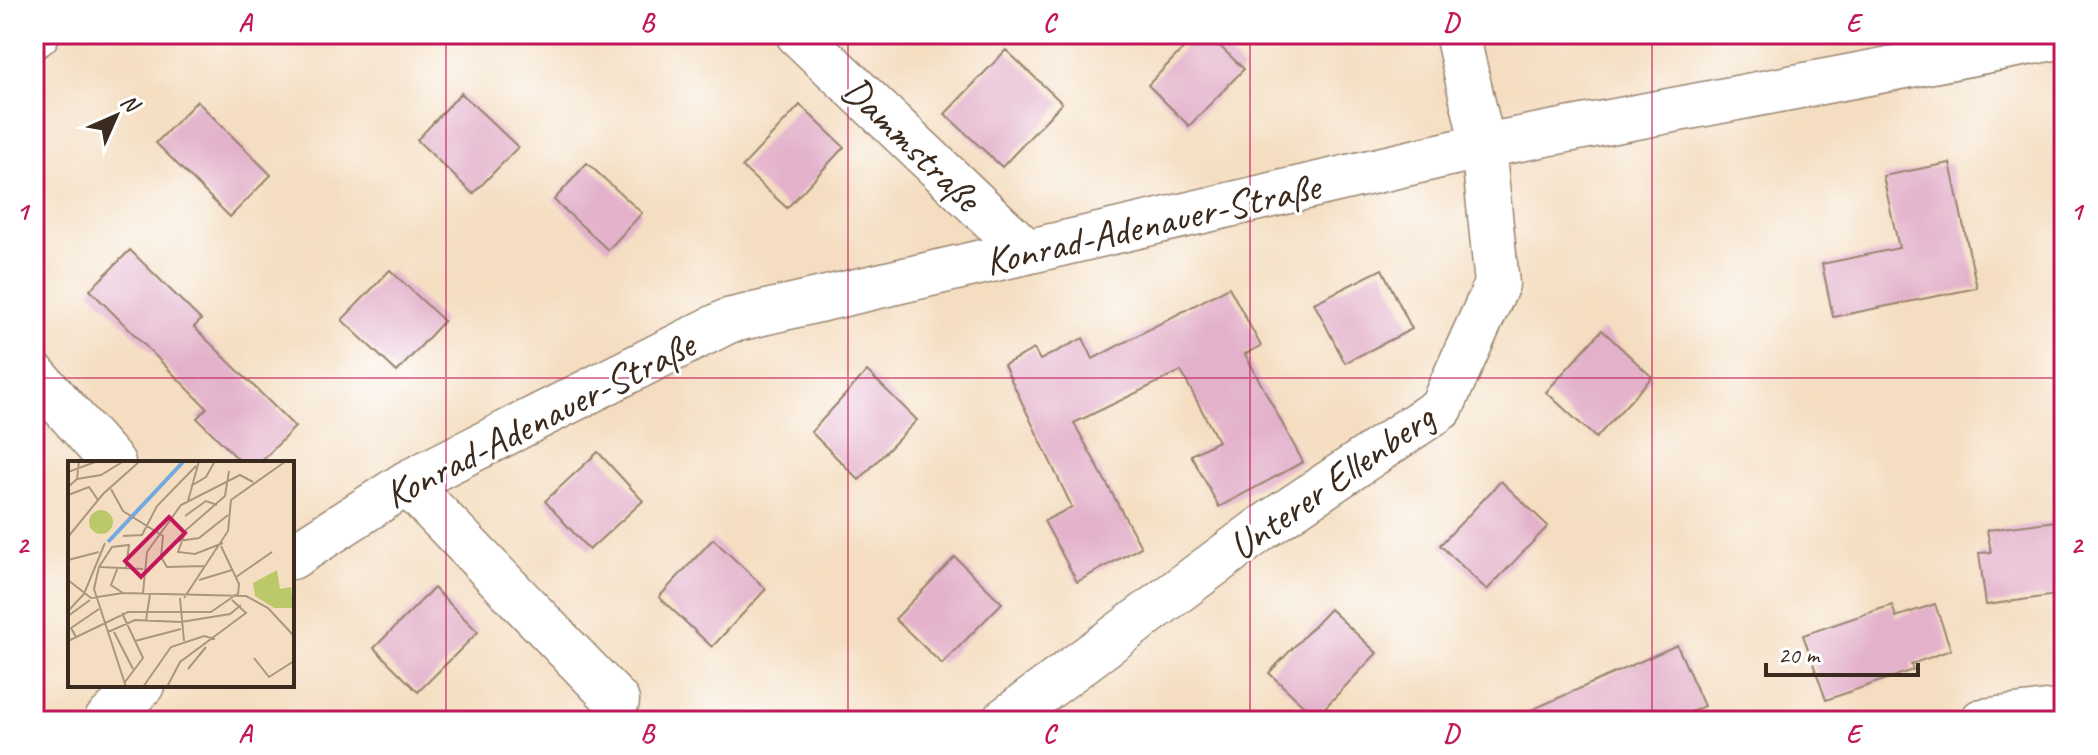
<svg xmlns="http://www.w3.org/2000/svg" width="2098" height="755" font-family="Caveat,sans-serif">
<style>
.building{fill:#e3b1ca}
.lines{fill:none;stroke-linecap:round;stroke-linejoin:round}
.minor-casing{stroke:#98846f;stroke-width:47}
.minor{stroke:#fff;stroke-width:44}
.grid{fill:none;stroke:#c2185b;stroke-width:2;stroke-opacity:0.55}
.labels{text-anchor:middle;stroke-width:6;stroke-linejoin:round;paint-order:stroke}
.street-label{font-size:40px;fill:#3b2a1e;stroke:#fff}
.inset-river{fill:none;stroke:#72a9e0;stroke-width:4}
.inset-road{fill:none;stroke:#aa957f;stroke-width:2}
.view{fill:#c2185b;fill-opacity:0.15;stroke:#c2185b;stroke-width:4}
.inset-edge{fill:none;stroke:#3b2a1e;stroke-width:4}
.neatline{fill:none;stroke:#c2185b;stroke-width:3}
.grid-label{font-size:26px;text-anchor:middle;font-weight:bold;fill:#c2185b}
</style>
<rect width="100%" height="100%" fill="#fff"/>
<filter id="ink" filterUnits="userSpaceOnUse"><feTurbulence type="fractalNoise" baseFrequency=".0125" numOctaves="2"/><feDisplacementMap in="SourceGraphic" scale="16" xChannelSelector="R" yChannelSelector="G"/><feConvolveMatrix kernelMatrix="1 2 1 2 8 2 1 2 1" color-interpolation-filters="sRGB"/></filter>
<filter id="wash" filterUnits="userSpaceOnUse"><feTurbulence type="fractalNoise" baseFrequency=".006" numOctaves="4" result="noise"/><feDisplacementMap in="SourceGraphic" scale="32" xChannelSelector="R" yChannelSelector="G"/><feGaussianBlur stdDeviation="1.8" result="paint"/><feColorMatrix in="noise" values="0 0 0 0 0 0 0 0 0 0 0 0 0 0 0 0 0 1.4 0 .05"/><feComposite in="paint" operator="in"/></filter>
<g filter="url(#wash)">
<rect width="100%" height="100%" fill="#f4ddc0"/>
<g id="blocks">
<path class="building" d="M 1197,34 L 1207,34 L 1244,69 L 1189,126 L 1148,85 Z
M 1006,50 L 1062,103 L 1002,167 L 945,114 Z
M 461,93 L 518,147 L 473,194 L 417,140 Z
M 197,101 L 271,175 L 230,217 L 156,143 Z
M 800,105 L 844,147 L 787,208 L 742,167 Z
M 587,163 L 642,213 L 608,250 L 554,200 Z
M 1950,163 L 1977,288 L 1833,317 L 1822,264 L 1899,248 L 1883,176 Z
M 130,250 L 201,320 L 194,327 L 295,427 L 260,463 L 242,463 L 197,418 L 207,408 L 90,290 Z
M 1382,269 L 1412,329 L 1345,363 L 1314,303 Z
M 390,270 L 444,321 L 397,372 L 342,320 Z
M 1229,287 L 1261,346 L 1245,354 L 1303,462 L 1219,507 L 1191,455 L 1218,441 L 1181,371 L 1074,423 L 1141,547 L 1077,582 L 1044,521 L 1072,507 L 1004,365 L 1034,349 L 1040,360 L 1083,338 L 1093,359 Z
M 1602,330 L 1652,377 L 1596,438 L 1546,392 Z
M 867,371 L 917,420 L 859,480 L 811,432 Z
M 598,452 L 643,501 L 589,550 L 545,501 Z
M 1501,481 L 1548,526 L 1487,590 L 1440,545 Z
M 2064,520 L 2064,594 L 1986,605 L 1979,553 L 1991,552 L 1987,530 Z
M 713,539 L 766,589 L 712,647 L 659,597 Z
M 955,557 L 1002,603 L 942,664 L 895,619 Z
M 434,588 L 478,632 L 418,692 L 374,648 Z
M 1935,604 L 1951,650 L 1911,664 L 1913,670 L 1826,700 L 1803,635 L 1892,605 L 1896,617 Z
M 1330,609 L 1377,653 L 1316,717 L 1269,673 Z
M 1677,645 L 1704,706 L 1671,721 L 1507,721 Z"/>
</g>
</g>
<g filter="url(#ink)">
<use href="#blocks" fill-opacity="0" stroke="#98846f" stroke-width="2"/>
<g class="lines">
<defs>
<path id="minor" d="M 798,34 L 1027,252
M 34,36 L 37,34
M 34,374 L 113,463
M 407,483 L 617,701
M 292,557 L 407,483 L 728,321 L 1483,146 L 2064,36
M 106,721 L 142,685
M 1003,721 L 1261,529 L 1441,408 L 1497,284 L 1483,146 L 1457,34
M 1982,721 L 2064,711"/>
</defs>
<use href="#minor" class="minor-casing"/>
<use href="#minor" class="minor"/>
</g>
</g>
<path class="grid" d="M 446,34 L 446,721M 848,34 L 848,721M 1250,34 L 1250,721M 1652,34 L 1652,721M 34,378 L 2064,378"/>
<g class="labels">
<g class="street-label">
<text transform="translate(912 143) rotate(44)" y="14">Dammstraße</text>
<text transform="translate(1152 223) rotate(-13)" y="14">Konrad-Adenauer-Straße</text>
<text transform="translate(539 419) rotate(-27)" y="14">Konrad-Adenauer-Straße</text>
<text transform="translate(1331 481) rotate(-35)" y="14">Unterer Ellenberg</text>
</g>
</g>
<g transform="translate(68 461)">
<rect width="226" height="226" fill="#f4ddc0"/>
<path d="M21 61a12 12 0 1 1 24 0a12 12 0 1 1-24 0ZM 209,109 L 212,128 L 223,126 L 225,147 L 206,147 L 187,135 L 185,122 Z" fill="#bbc96b"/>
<path class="inset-river" d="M 40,81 L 116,0"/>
<path class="inset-road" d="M 0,11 L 30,0M 9,18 L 33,14 L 56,0M 123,25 L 138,16 L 147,0M 0,26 L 9,18 L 11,0M 43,28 L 55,50 L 95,75 L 93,96 L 99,106 L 137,105M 0,34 L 21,26 L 30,39M 120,40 L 131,0M 117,55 L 138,40 L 149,44M 55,75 L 74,74 L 89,45 L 128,5M 0,76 L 35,33 L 72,0M 111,80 L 131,77 L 160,54M 155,82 L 127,93 L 110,91 L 118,69 L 157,35 L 161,10M 153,85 L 171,123 L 170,134M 0,99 L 31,91M 32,106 L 75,108M 50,106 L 43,124 L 55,132M 58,107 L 61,84 L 44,86 L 31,106 L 26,128 L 58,226M 168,116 L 204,91M 0,119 L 23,137 L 55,132 L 178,135 L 200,147 L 226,175M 131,119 L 164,109M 75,132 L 79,91 L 113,44 L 172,14 L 185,21M 112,137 L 116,180M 116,137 L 160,70 L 163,39 L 218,0M 0,150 L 16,133 L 37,82M 54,152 L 75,197 L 57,221M 0,155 L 22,139M 78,160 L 82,133M 113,161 L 162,153 L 173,144M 40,171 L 67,159 L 113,161M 46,171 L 65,208M 8,176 L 3,167 L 31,148M 0,180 L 60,151 L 143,151 L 169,133M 67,180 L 113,168M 186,197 L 201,216 L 226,200M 120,208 L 138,186M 75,226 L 103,186 L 136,175 L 147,178M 99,226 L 112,201 L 178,152 L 164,139"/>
<path class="view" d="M 101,56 L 117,72 L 73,116 L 57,100 Z"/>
<rect width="226" height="226" class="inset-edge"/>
</g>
<rect width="2098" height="755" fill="none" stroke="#fff" stroke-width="88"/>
<g transform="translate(116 116) rotate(45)" stroke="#ffffff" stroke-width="6" paint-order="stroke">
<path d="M0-6L14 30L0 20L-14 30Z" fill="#3b2a1e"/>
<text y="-12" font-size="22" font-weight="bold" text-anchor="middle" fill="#3b2a1e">N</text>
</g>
<path d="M1766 663v12h152v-12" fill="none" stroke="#3b2a1e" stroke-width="4"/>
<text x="1778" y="663" font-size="24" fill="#3b2a1e" stroke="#ffffff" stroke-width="6" paint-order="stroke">20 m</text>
<rect x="44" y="44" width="2010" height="667" class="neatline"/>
<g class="grid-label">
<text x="245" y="31">A</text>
<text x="647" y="31">B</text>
<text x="1049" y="31">C</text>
<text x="1451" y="31">D</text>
<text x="1853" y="31">E</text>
<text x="22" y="220">1</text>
<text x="2076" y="220">1</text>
<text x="22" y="553">2</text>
<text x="2076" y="553">2</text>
<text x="245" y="742">A</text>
<text x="647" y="742">B</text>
<text x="1049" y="742">C</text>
<text x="1451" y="742">D</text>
<text x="1853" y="742">E</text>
</g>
</svg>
